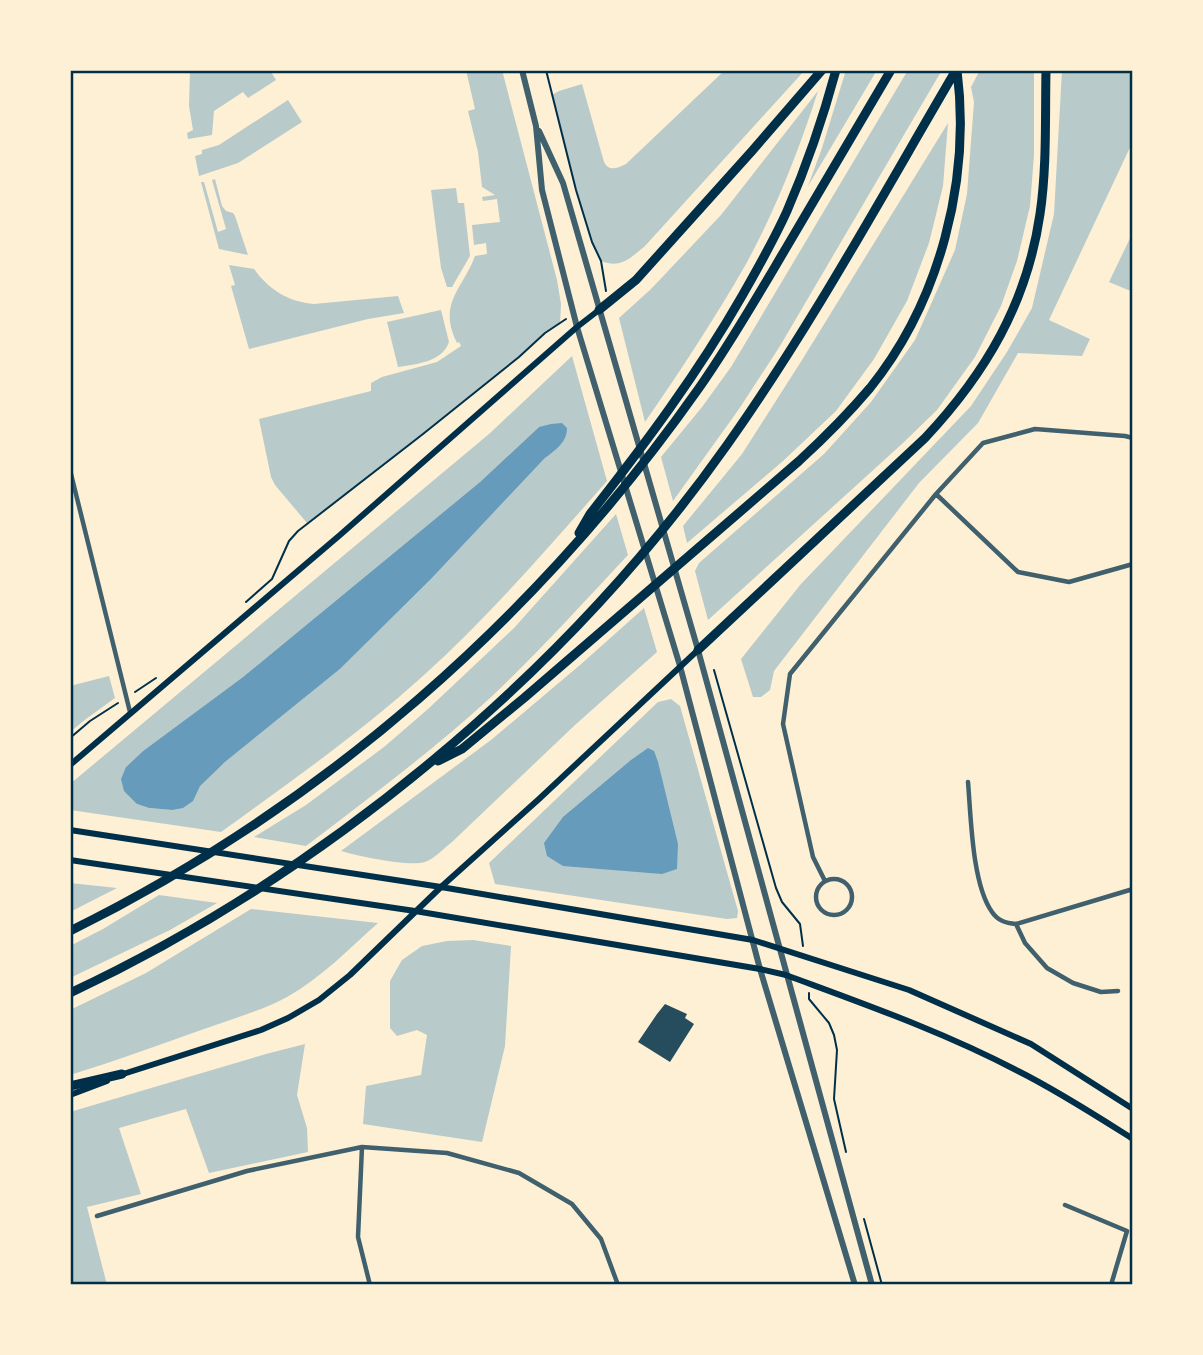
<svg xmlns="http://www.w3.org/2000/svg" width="1203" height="1355" font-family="'Zilla Slab',serif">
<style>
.green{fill:#b9caca;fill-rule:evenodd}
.water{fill:#669bbc}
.building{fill:#264d5e}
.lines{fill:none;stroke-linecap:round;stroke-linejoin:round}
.path{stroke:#003049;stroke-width:2}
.minor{stroke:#3f606c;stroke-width:4.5}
.tertiary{stroke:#3f606c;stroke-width:6}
.secondary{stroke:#003049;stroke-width:6}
.motorway{stroke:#003049;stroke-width:9}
.neatline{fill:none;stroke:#003049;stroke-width:2.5}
</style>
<rect width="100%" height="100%" fill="#fdf0d5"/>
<path class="green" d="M 190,70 L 274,70 L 271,72 L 276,80 L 248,98 L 243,92 L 214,111 L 212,135 L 188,139 L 187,133 L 193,130 L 189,106 Z
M 466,70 L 502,70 L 557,280 L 561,304 L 560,324 L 545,333 L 519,357 L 423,434 L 307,523 L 275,485 L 271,477 L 259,419 L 371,391 L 371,383 L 382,377 L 437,362 L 461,346 L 459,342 L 457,343 C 437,303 463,289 475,256 L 487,254 L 486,243 L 474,245 L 472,225 L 500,222 L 497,199 L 483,201 L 482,197 L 495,195 L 482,187 L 478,152 L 468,111 L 475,109 Z
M 725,70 L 805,70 L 645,246 C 630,258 621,269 601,261 C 577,208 566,151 552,95 L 559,91 L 582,84 L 604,162 C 609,172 618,168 626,164 Z
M 846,70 L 877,70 L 808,186 L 822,148 Z
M 908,70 L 942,70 L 780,346 L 739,409 L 673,501 L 661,457 L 702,407 L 731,367 Z
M 980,70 L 1034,70 L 1034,155 L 1030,206 L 1017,261 L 1001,306 L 975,357 L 937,410 L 903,443 L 708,620 L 695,571 L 699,563 L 824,454 L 871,402 L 915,340 L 955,250 L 967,194 L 974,102 L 971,87 Z
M 1062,70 L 1133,70 L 1133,141 L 1049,320 L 1090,339 L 1082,356 L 1018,353 L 978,423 L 919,483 L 774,671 L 770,690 L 761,697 L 753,697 L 741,659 L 801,584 L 971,406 L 1007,352 L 1032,308 L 1054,214 Z
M 818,91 C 799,150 776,209 746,264 C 715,318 681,370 645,422 L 619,318 L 651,289 L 721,215 Z
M 288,100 L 302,122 L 238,163 L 199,176 L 195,156 L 202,154 L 202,150 L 219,145 Z
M 948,123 L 943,186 L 929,243 L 907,301 L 874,359 L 836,411 L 783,461 L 687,543 L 683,526 L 742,454 L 802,360 Z
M 215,179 L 222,206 L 226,211 L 233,213 L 235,216 L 248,255 L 219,249 L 201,182 L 204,182 L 218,232 L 226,229 L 212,180 Z
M 456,188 L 458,203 L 464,203 L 470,256 L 452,287 L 447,287 L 441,268 L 431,190 Z
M 1133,232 L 1133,292 L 1109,282 Z
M 229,265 L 254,269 C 269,290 289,302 314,304 L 398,296 L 404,313 L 368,319 L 249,349 L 231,286 L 235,285 Z
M 441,310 L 449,342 C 442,362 417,364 398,367 L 387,322 Z
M 572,356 L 607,481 C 548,548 490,615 424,675 C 360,733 290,782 221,832 L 70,810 L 70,784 L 489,434 ZM 539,427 L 561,444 L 544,459 L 431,579 L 340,669 L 225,762 L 172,810 L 149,808 L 137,804 L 126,767 L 143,751 L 243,677 L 480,482 Z
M 616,514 L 628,555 C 583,603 538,653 490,698 C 432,751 369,798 306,846 L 254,837 L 306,805 L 384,747 L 428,709 L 514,628 Z
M 644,608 L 657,652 L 575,725 L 452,842 C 444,848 434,859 425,862 C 409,867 358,856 341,851 L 491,740 L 580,665 Z
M 109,676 L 115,698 L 86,719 L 70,732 L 70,686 Z
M 671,699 L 680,706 L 738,911 L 737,918 L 727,919 L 495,884 L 489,863 L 658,702 Z
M 70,883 L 117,888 L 70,912 Z
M 159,895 L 217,903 L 170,930 L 70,978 L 70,946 L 103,929 Z
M 251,909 L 378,923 C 349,949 321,978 287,997 C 261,1011 234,1018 207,1028 C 161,1044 116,1061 70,1075 L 70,1010 L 146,973 Z
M 473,940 L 511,946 L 505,1046 L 482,1142 L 363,1124 L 366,1086 L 421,1075 L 427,1035 L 417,1030 L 397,1036 L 390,1028 L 390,981 L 402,960 L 422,946 L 447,941 Z
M 305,1044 L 297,1095 L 307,1128 L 308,1152 L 209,1173 L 186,1109 L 119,1128 L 141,1194 L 87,1207 L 107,1285 L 70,1285 L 70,1112 L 266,1054 Z"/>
<path class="water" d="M 562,423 L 567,428 C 567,443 555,450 544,459 L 431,579 L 340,669 L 225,762 L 200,786 L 193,801 L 183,808 L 172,810 L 149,808 L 137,804 L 124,791 L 121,779 L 126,767 L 143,751 L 243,677 L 480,482 L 539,427 L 551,424 Z
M 648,748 L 654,751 L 658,762 L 678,844 L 677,869 L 662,874 L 563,866 L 547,856 L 544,843 L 563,817 L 631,760 Z"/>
<path class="building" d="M 665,1004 L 687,1014 L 685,1018 L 694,1024 L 670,1062 L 638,1042 L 657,1014 Z"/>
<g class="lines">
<path class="path" d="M 546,70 L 576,190 L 592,242 L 601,261 L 606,291
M 246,602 L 272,579 L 289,541 L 298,531 L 423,434 L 519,357 L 545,333 L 566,319
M 714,670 L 776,888 L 782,902 L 800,924 L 803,946
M 135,692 L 156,678
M 70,738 L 90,721 L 118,703
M 809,993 L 809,999 L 829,1023 L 834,1035 L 837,1050 L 834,1099 L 846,1152
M 864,1219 L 882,1285"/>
<path class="minor" d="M 70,470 L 130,712
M 936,494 L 1018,572 L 1069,582 L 1133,564
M 968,782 C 971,817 972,884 992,912 C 998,921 1006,923 1016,924 L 1133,889
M816 897a18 18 0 1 1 36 0a18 18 0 1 1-36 0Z
M 825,881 L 813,857 L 783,724 L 790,674 L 936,494 L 983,443 L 1035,429 L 1125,436 L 1133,438
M 1016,924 L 1025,943 L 1047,968 L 1073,983 L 1101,992 L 1118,991
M 362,1147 L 358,1237 L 370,1285
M 1065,1205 L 1127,1231 L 1111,1285
M 97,1216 L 247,1171 L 362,1147 L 447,1153 L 519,1173 L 572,1204 L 601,1239 L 618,1285"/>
<path class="tertiary" d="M 522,70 L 536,126 L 542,190 L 577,327 L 680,666 L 760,969 L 855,1285
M 539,131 L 563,183 L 698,650 L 872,1285"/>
<path class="secondary" d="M 70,765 L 340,535 L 577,327 L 599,310
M 70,830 L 441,887 L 753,940 L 909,990 L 1031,1044 L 1133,1109
M 70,860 L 415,911 L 760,969 L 786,975 C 864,1004 944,1032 1018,1071 C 1058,1091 1095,1115 1133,1139
M 120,1075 L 261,1030 L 288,1018 L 319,1000 L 350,975 L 441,887 L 539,799 L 698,650
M 70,1095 L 107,1081"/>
<path class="motorway" d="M 599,310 L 636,280 L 752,151 L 822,70
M 579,533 L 590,514 C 645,444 698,373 742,296 C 758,268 774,240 787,211 C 807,165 823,118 836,70
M 698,650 L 925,438 C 986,373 1027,303 1040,214 C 1047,167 1045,118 1046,70
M 438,761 L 462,749 L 524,698 L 799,461 C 824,438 848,414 870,388 C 940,301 971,180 957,70
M 70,931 C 322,807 538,617 699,388 C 732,341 760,292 789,243 C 823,185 857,128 891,70
M 70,993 C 324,874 565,674 727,445 C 812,325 882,196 956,70
M 70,1086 L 122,1074"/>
</g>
<rect width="1203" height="1355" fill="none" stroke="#fdf0d5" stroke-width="144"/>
<rect x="72" y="72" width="1059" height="1211" class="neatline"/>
</svg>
